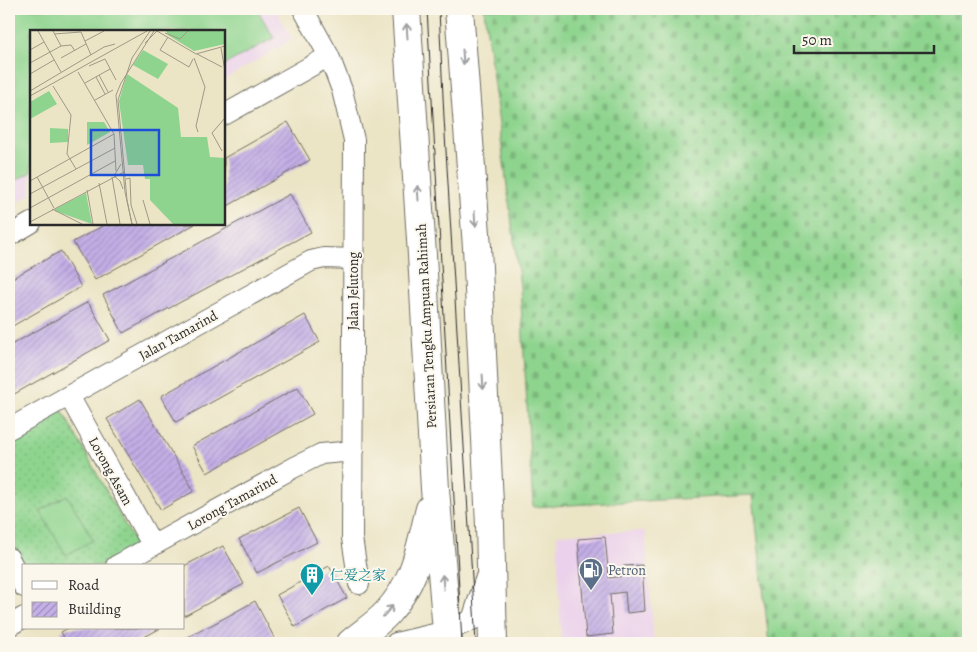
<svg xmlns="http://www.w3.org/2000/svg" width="977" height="652" font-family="Alegreya,'Noto Serif SC',serif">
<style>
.built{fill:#ebd1eb}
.grass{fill:url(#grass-dots);stroke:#5c805c}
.cemetery{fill:url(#cemetery-stones);stroke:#5c805c}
.pitch{fill:#8ed48e;stroke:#5c805c}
.building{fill:url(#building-hatch)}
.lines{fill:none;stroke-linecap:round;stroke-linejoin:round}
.street-casing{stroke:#6e6c61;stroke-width:22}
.highway-casing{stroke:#6e6c61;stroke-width:30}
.street{stroke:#fff;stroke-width:20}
.highway{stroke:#fff;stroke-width:28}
.tram{stroke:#2b2b2b;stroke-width:1}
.oneway{stroke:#a0a0a0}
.labels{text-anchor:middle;stroke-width:4;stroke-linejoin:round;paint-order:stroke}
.street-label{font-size:14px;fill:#2b2b2b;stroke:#fbf7ec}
.service-label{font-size:14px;fill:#4e5e75;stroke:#fbf7ec;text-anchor:start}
.culture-label{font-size:14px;fill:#0d838f;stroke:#fbf7ec;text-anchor:start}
.inset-road{fill:none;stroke:#9e9a87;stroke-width:1}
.view{fill:#1d4ed8;fill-opacity:0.15;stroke:#1d4ed8;stroke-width:2.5}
.inset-edge{fill:none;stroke:#2b2b2b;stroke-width:2.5}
</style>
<defs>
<pattern id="grass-dots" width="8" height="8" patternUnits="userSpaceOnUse" patternTransform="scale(1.25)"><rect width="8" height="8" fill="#8ed48e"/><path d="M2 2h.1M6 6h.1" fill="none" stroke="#7bb67b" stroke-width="1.8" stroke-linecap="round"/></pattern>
<pattern id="cemetery-stones" width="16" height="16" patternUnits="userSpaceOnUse" patternTransform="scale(1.25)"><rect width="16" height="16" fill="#8ed48e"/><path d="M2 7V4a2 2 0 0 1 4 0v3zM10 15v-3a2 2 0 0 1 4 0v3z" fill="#7bb67b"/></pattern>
<pattern id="building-hatch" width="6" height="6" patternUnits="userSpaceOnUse" patternTransform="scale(1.25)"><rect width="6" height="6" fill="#c4afe7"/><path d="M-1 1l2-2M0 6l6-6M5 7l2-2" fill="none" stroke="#9f8fbb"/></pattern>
</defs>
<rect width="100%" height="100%" fill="#fbf7ec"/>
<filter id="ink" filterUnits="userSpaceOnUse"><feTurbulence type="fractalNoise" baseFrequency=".02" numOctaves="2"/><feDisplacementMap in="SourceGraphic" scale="10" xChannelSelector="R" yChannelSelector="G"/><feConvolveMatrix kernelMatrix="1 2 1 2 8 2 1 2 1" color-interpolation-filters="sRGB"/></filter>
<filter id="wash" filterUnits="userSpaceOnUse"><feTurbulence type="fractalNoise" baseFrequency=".0096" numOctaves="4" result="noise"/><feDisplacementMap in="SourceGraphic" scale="20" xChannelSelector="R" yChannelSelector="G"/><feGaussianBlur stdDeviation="1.12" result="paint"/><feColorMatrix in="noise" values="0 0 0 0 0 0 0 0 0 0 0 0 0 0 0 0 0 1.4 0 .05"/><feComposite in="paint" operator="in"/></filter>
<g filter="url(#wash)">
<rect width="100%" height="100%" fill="#ebe4c5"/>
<path class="built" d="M 9,9 L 275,9 L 292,39 L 224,80 L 224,31 L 31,31 L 31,194 L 9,207 Z
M 645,531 L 654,643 L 561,643 L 557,534 Z"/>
<path class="grass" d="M 62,410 L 136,545 L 99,566 L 25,566 L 9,538 L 9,440 Z"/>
<path class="cemetery" d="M 484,9 L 968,9 L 968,643 L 769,643 L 753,495 L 533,507 L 520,286 Z"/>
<path class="pitch" d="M 9,9 L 257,9 L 274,38 L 224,65 L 224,31 L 31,31 L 31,172 L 9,184 Z
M 67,495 L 93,540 L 66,555 L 40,511 Z"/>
<g id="blocks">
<path class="building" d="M 288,122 L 310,160 L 224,208 L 224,158 Z
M 290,194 L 311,232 L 123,333 L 103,295 Z
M 106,224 L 195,224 L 95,280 L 73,242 Z
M 61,251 L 81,287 L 9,328 L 9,280 Z
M 88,302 L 110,340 L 9,397 L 9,346 Z
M 305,315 L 320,342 L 176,422 L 161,396 Z
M 298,387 L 313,414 L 207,473 L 192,446 Z
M 140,399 L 194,491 L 161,510 L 107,419 Z
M 299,508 L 317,542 L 257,573 L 239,539 Z
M 605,537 L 609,578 L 624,576 L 623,566 L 642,565 L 645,611 L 627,613 L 625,592 L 610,594 L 613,634 L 586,637 L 578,539 Z
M 223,546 L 244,584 L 184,616 L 184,566 Z
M 329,566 L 347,598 L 295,627 L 277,595 Z
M 255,601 L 277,643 L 176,643 L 219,621 Z
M 68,628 L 161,628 L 133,643 L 67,643 L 61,632 Z"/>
</g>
</g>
<g filter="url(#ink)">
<use href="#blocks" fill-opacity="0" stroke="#6e6c61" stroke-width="1"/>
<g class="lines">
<defs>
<path id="street" d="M 303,9 L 329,56 L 342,90 L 354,140 L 352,538 L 359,584
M 224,115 L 329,56
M 9,236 L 31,223
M 69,396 L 153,546
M 9,429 L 311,261 L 324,258 L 353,259
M 9,558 L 24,587
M 116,566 L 293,468 L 321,454 L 353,451
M 9,626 L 24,617
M 396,643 L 447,631 L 472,620 L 486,577"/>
<path id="highway" d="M 406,9 L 422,255 L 435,489 L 448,643
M 459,9 L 477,247 L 490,525 L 493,643
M 351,643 C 363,633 377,624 387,613 C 416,581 420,549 430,509"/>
</defs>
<use href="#street" class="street-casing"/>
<use href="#highway" class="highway-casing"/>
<use href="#street" class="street"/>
<use href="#highway" class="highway"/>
<path class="tram" d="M 427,9 L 462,643
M 439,9 L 444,118 L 476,643"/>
</g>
<defs><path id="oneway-shaft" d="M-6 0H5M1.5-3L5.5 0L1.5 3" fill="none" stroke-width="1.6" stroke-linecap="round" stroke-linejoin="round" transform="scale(1.25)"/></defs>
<g class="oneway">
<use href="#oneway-shaft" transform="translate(407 31) rotate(-94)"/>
<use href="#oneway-shaft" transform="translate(463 57) rotate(86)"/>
<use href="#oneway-shaft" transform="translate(418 193) rotate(-94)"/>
<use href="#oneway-shaft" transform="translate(475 219) rotate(86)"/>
<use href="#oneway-shaft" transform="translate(483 382) rotate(87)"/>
<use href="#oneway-shaft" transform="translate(443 582) rotate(-95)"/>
<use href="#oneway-shaft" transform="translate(388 611) rotate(-48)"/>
</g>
</g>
<defs>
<symbol id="fuel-pin" viewBox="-11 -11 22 30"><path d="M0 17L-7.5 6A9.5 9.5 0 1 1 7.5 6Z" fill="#5c6f8a" stroke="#fbf7ec"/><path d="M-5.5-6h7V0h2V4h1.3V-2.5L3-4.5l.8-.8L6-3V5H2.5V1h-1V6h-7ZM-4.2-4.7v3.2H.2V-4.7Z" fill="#fff"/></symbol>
<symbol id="building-pin" viewBox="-11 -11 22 30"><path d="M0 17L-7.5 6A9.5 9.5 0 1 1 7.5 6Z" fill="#0f9aa8" stroke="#fbf7ec"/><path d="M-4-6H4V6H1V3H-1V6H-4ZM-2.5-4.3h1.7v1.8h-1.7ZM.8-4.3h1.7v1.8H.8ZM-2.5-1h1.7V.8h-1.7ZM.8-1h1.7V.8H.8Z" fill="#fff"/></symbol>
</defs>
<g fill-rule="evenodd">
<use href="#fuel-pin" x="577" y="556" width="28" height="38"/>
<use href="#building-pin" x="298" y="561" width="28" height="38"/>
</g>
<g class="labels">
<g class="street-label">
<text transform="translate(353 291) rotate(-90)" y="5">Jalan Jelutong</text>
<text transform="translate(426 326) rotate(-93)" y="5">Persiaran Tengku Ampuan Rahimah</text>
<text transform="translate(178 335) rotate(-29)" y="5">Jalan Tamarind</text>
<text transform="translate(111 471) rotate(61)" y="5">Lorong Asam</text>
<text transform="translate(232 502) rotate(-29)" y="5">Lorong Tamarind</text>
</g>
<g class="service-label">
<text x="608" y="575">Petron</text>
</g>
<g class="culture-label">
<text x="330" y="580">仁爱之家</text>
</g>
</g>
<g transform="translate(30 30)">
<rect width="195" height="195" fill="#ebe4c5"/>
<path d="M 113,20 L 138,34 L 128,49 L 103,35 ZM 97,44 L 148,78 L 151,107 L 177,107 L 180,127 L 195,128 L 195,194 L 143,194 L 120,170 L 120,149 L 115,149 L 113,135 L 98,135 L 89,71 Z" fill="#8ed48e"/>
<path d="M 136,1 L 195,1 L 195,14 L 164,21 L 138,5 ZM 56,163 L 62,194 L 25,181 L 25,179 Z" fill="#8ed48e"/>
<path d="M 19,61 L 27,74 L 0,89 L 0,72 ZM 57,92 L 74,92 L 80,102 L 57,115 ZM 20,98 L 38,99 L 38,112 L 20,113 Z" fill="#8ed48e"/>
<path class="inset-road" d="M 8,1 L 31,42M 23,1 L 31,16M 127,1 L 166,24 L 195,16M 51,2 L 61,25M 135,3 L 150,9 L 158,1M 24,4 L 51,2M 138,7 L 130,20 L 159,37 L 163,29M 55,11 L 74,1M 115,13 L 127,1M 191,18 L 195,41M 0,20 L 14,12M 167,24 L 192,37M 31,28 L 56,14M 164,28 L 175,57 L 166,96 L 168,102M 75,29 L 86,50M 0,33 L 31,16 L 41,15 L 45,21M 59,36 L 75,29M 48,42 L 84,104 L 86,141M 0,44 L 24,30M 69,45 L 78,62M 66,47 L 75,64M 55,53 L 80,39M 23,56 L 41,85 L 37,124 L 46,139M 0,61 L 74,17 L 85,14M 0,66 L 117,1M 65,70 L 83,60M 192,121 L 182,103 L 195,88M 91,134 L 84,146 L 90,151 L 93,159M 7,147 L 24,178M 82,147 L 90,194M 96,149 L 100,148 L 101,175 L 107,194M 0,151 L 84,104M 69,153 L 77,194M 57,160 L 63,194M 0,164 L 85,118M 113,170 L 120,194M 0,178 L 85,131M 22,179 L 52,194M 0,192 L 94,142M 102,194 L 97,170 L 88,70 L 102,28 L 120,1M 102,194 L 95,162 L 86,65 L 91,53 L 124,1"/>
<path class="view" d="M 61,100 L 129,100 L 129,145 L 61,145 Z"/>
<rect width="195" height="195" class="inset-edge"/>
</g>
<rect width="977" height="652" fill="none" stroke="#fbf7ec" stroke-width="30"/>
<rect x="22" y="564" width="162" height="65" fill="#fbf7ec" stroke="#a8a59f"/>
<rect x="32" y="581" width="25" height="8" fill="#ffffff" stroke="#a8a59f"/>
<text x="68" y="590" font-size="15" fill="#2b2b2b">Road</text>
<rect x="32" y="602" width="25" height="15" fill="url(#building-hatch)" stroke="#a8a59f"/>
<text x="68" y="614" font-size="15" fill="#2b2b2b">Building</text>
<path d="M794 45v8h140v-8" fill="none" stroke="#2b2b2b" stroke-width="2.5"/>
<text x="802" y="45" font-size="15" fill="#2b2b2b" stroke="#fbf7ec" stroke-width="4" paint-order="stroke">50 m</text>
</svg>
